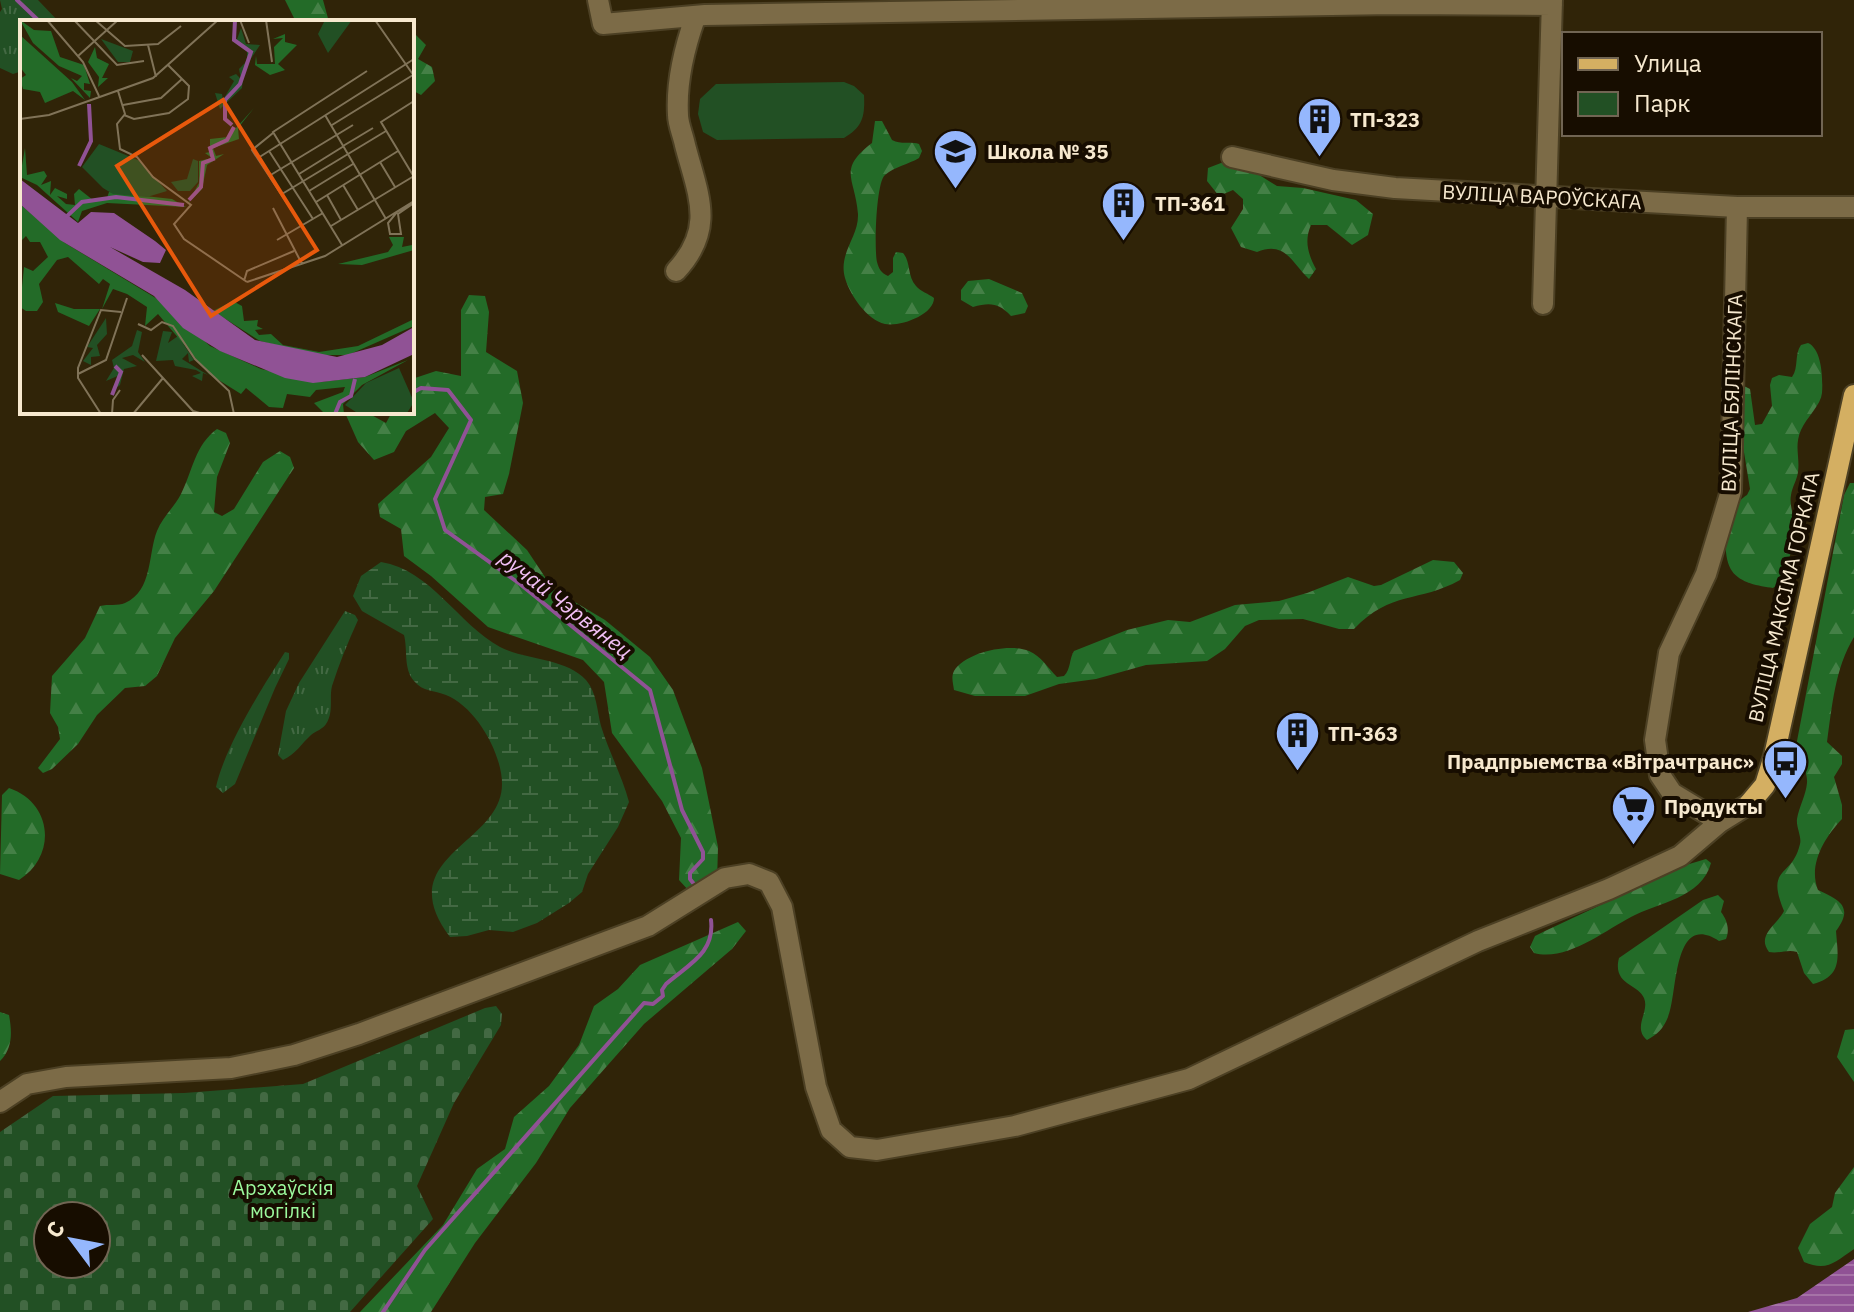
<svg xmlns="http://www.w3.org/2000/svg" width="1854" height="1312" font-family="'IBM Plex Sans',sans-serif">
<style>
.grass{fill:url(#grass-tufts)}
.forest{fill:url(#forest-firs)}
.wetland{fill:url(#wetland-marsh)}
.cemetery{fill:url(#cemetery-stones);fill-rule:evenodd}
.park{fill:#225024}
.water{fill:url(#water-rules)}
.lines{fill:none;stroke-linecap:round;stroke-linejoin:round}
.stream{stroke:#905295;stroke-width:4}
.minor-casing{stroke:#4c4024;stroke-width:24}
.major-casing{stroke:#4c4024;stroke-width:24}
.minor{stroke:#7c6b47;stroke-width:20}
.major{stroke:#d4af62;stroke-width:20}
.labels{text-anchor:middle;stroke-width:8;stroke-linejoin:round;paint-order:stroke}
.poi-label{font-size:20px;font-weight:bold;fill:#f7e9cf;stroke:#170d00;text-anchor:start}
.street-label{font-size:20px;fill:#f7e9cf;stroke:#170d00}
.park-label{font-size:20px;fill:#9cfa9d;stroke:#170d00}
.water-label{font-size:22px;font-style:italic;fill:#f3c0f6;stroke:#170d00}
.inset-river{fill:none;stroke:#905295;stroke-width:4}
.inset-road{fill:none;stroke:#807358;stroke-width:2}
.view{fill:#e8590c;fill-opacity:0.15;stroke:#e8590c;stroke-width:4}
.inset-edge{fill:none;stroke:#f7e9cf;stroke-width:4}
</style>
<defs>
<pattern id="grass-tufts" width="24" height="20" patternUnits="userSpaceOnUse" patternTransform="scale(2)"><rect width="24" height="20" fill="#225024"/><path d="M3 7l-1-3M5 7V3M7 7l1-3M15 17l-1-3M17 17v-4M19 17l1-3" fill="none" stroke="#436943"/></pattern>
<pattern id="forest-firs" width="22" height="20" patternUnits="userSpaceOnUse" patternTransform="scale(2)"><rect width="22" height="20" fill="#236b28"/><path d="M5 1l3.5 6h-7zM16 11l3.5 6h-7z" fill="#448046"/></pattern>
<pattern id="wetland-marsh" width="20" height="14" patternUnits="userSpaceOnUse" patternTransform="scale(2)"><rect width="20" height="14" fill="#225024"/><path d="M1 5h8M5 5V1M11 12h8M15 12V8" fill="none" stroke="#436943"/></pattern>
<pattern id="cemetery-stones" width="16" height="16" patternUnits="userSpaceOnUse" patternTransform="scale(2)"><rect width="16" height="16" fill="#225024"/><path d="M2 7V4a2 2 0 0 1 4 0v3zM10 15v-3a2 2 0 0 1 4 0v3z" fill="#436943"/></pattern>
<pattern id="water-rules" width="6" height="5" patternUnits="userSpaceOnUse" patternTransform="scale(2)"><rect width="6" height="5" fill="#905295"/><path d="M0 2.5h6" fill="none" stroke="#a673a7"/></pattern>
</defs>
<rect width="100%" height="100%" fill="#302408"/>
<path class="grass" d="M 0,0 L 38,0 L 59,22 L 22,22 L 22,71 L 13,74 L 0,68 L 0,12 L 2,9 Z
M 345,611 L 355,615 L 358,620 C 348,642 339,664 332,686 C 329,698 334,712 326,724 C 323,729 316,731 311,735 C 301,744 296,754 283,760 L 278,755 L 286,711 L 299,683 Z
M 285,652 L 289,653 L 289,659 L 275,688 L 235,784 L 223,793 L 216,787 C 225,746 262,688 285,652 Z"/>
<path class="forest" d="M 285,0 L 323,0 L 329,22 L 296,22 Z
M 414,33 L 426,45 L 418,59 L 432,67 L 435,81 L 421,95 L 412,90 L 412,35 Z
M 875,121 L 882,121 L 892,140 C 901,145 910,141 919,144 L 922,151 L 919,158 C 909,164 894,167 885,175 C 876,182 874,249 877,262 C 879,269 881,273 888,276 L 893,272 L 893,258 L 896,252 L 903,253 C 911,262 907,276 916,286 C 920,291 929,294 934,298 C 934,315 900,327 885,324 C 867,320 850,295 845,278 C 838,253 859,237 858,214 C 855,177 837,170 872,143 Z
M 1221,163 L 1245,166 L 1277,186 L 1303,188 L 1356,200 L 1373,214 L 1368,235 L 1352,245 L 1327,225 L 1311,225 C 1304,241 1308,254 1316,269 L 1309,279 C 1292,263 1285,240 1257,252 L 1241,247 L 1231,228 L 1243,209 L 1243,199 L 1233,190 L 1219,196 L 1207,181 L 1208,168 Z
M 989,279 L 1022,293 L 1028,306 L 1025,313 L 1011,316 C 999,303 990,302 973,307 L 961,300 L 961,290 L 968,281 Z
M 469,295 L 485,296 L 489,312 L 486,352 L 517,371 L 523,403 L 509,474 L 503,494 L 485,497 L 484,510 L 527,550 L 553,589 L 605,620 L 650,657 L 673,690 L 702,768 L 718,847 L 717,882 L 690,892 L 679,880 L 681,838 L 662,801 L 612,733 L 604,682 L 583,660 L 488,627 L 431,576 L 404,556 L 401,529 L 380,517 L 378,504 L 431,457 L 449,428 L 435,413 L 406,431 L 394,452 L 374,460 L 358,442 L 346,415 L 350,412 L 366,412 L 386,423 L 392,412 L 412,412 L 412,379 L 436,371 L 461,376 L 461,310 Z
M 1808,343 C 1822,349 1823,379 1822,393 C 1821,405 1806,418 1801,430 C 1794,446 1800,456 1798,472 C 1797,480 1792,487 1791,495 C 1789,505 1794,515 1794,525 C 1794,544 1788,576 1773,588 C 1759,586 1740,583 1732,571 C 1719,552 1727,506 1747,495 L 1750,489 L 1736,403 L 1738,389 L 1744,386 L 1750,389 L 1755,425 L 1762,424 L 1772,406 L 1770,385 L 1772,378 L 1779,375 L 1792,377 C 1799,367 1794,355 1801,345 Z
M 217,429 L 226,433 L 230,443 L 217,477 L 214,512 L 222,516 L 234,509 L 263,462 L 280,451 L 290,457 L 294,468 L 214,591 L 175,638 L 157,676 L 145,686 L 125,688 L 97,715 L 78,744 L 52,769 L 43,773 L 38,768 L 60,739 L 58,727 L 50,713 L 52,676 L 85,638 L 100,606 C 108,604 118,606 125,603 C 153,591 148,553 157,531 C 162,518 175,506 181,494 C 193,470 195,445 217,429 Z
M 1850,483 L 1854,483 L 1854,637 C 1835,668 1832,707 1827,742 L 1842,756 L 1842,764 L 1834,777 L 1842,805 L 1842,819 C 1824,838 1808,865 1818,890 C 1840,900 1854,907 1836,931 C 1838,957 1843,976 1813,984 L 1804,973 L 1797,952 C 1787,949 1779,954 1769,952 C 1756,935 1777,925 1784,911 C 1765,865 1792,879 1800,844 C 1802,837 1796,827 1797,819 C 1799,807 1806,795 1807,783 C 1808,767 1796,762 1797,741 L 1844,495 Z
M 1433,560 L 1454,562 L 1463,573 L 1460,580 C 1419,603 1391,590 1354,629 L 1339,629 L 1303,619 L 1259,620 L 1245,626 L 1225,649 L 1207,661 L 1146,665 L 1096,679 L 1059,684 L 1025,696 L 975,696 L 954,690 C 953,683 951,677 954,671 C 966,652 1009,643 1029,651 C 1041,656 1048,668 1057,677 L 1064,676 C 1071,669 1069,659 1074,651 L 1127,630 L 1168,620 L 1190,622 L 1235,605 L 1279,601 L 1307,593 L 1348,577 L 1374,586 L 1381,585 Z
M 9,788 C 53,803 57,856 19,880 L 0,874 L 2,795 Z
M 1706,859 L 1711,863 C 1702,898 1657,903 1631,917 C 1604,931 1566,962 1534,953 L 1530,947 L 1535,936 L 1545,931 L 1686,865 Z
M 1718,895 L 1724,901 L 1721,912 C 1727,920 1730,929 1726,939 L 1719,941 C 1672,910 1678,995 1668,1017 C 1663,1029 1658,1034 1647,1040 C 1632,1027 1650,1012 1644,998 C 1639,984 1612,985 1619,958 L 1703,900 Z
M 738,922 L 746,931 L 732,949 L 644,1024 L 570,1108 L 536,1163 L 475,1243 L 431,1312 L 360,1312 L 443,1225 L 477,1169 L 505,1149 L 514,1117 L 549,1086 L 579,1045 L 594,1006 L 618,989 L 640,965 Z
M 0,1012 L 9,1015 C 12,1032 13,1048 0,1061 Z
M 1854,1029 L 1854,1082 L 1837,1057 L 1845,1030 Z
M 1854,1167 L 1854,1249 C 1835,1262 1827,1272 1804,1262 L 1798,1248 L 1810,1224 L 1832,1207 L 1835,1193 Z"/>
<path class="wetland" d="M 381,562 C 431,570 458,624 500,647 C 525,660 566,658 586,680 C 597,693 597,711 601,726 C 609,752 622,776 629,802 L 618,827 L 588,874 L 582,892 L 569,903 L 537,923 L 513,932 L 489,930 L 467,936 L 450,937 C 389,856 502,845 502,784 C 502,753 476,707 446,695 C 434,690 423,692 414,681 C 403,668 408,650 404,635 L 362,611 L 353,596 L 361,576 Z"/>
<path class="cemetery" d="M 496,1006 L 502,1014 L 501,1025 L 454,1103 L 417,1186 L 433,1219 L 350,1312 L 0,1312 L 0,1132 L 53,1096 L 184,1093 L 303,1084 L 485,1008 ZM 48,1216 L 96,1216 L 96,1264 L 48,1264 Z"/>
<path class="park" d="M 844,82 L 854,86 L 864,95 C 865,116 863,127 844,138 L 717,140 L 703,132 L 698,114 L 700,99 L 716,84 Z"/>
<path class="water" d="M 1854,1259 L 1854,1312 L 1748,1312 L 1797,1298 Z"/>
<g class="lines">
<path class="stream" d="M 17,0 L 40,22
M 412,393 L 421,388 L 448,390 L 471,420 L 435,499 L 445,530 L 520,584 L 650,690 L 682,810 L 703,852 L 703,859 L 690,873 L 690,879 L 697,888
M 383,1312 L 425,1250 L 644,1003 L 653,1004 L 663,996 L 662,990 L 666,984 C 689,964 715,953 711,920"/>
<defs>
<path id="minor" d="M 598,0 L 603,24 L 705,15 L 1393,4 L 1552,5
M 1232,157 L 1333,180 L 1395,188 L 1737,207 L 1854,207
M 676,271 C 716,228 698,195 685,145 C 683,135 678,124 678,115 C 676,81 684,49 695,18
M 1543,304 L 1552,0
M 1720,822 L 1672,793 L 1660,775 L 1655,740 L 1669,653 L 1706,574 L 1731,491 L 1737,207
M 0,1102 L 27,1084 L 66,1077 L 231,1068 L 294,1055 L 359,1034 L 648,926 L 725,878 L 749,874 L 769,882 L 782,907 L 816,1087 L 831,1130 L 850,1147 L 877,1150 L 1015,1126 L 1189,1079 L 1478,941 L 1609,889 L 1680,856 L 1720,822 L 1749,804"/>
<path id="major" d="M 1749,804 L 1765,785 L 1774,756 L 1854,395"/>
</defs>
<use href="#minor" class="minor-casing"/>
<use href="#major" class="major-casing"/>
<use href="#minor" class="minor"/>
<use href="#major" class="major"/>
</g>
<defs>
<symbol id="building-pin" viewBox="-11 -11 22 30"><path d="M0 17L-7.5 6A9.5 9.5 0 1 1 7.5 6Z" fill="#95b7fd" stroke="#170d00"/><path d="M-4-6H4V6H1V3H-1V6H-4ZM-2.5-4.3h1.7v1.8h-1.7ZM.8-4.3h1.7v1.8H.8ZM-2.5-1h1.7V.8h-1.7ZM.8-1h1.7V.8H.8Z" fill="#111"/></symbol>
<symbol id="school-pin" viewBox="-11 -11 22 30"><path d="M0 17L-7.5 6A9.5 9.5 0 1 1 7.5 6Z" fill="#95b7fd" stroke="#170d00"/><path d="M0-5L7-2L0 1L-7-2ZM-4 1L0 2.5L4 1V4Q0 6-4 4Z" fill="#111"/></symbol>
<symbol id="bus-pin" viewBox="-11 -11 22 30"><path d="M0 17L-7.5 6A9.5 9.5 0 1 1 7.5 6Z" fill="#95b7fd" stroke="#170d00"/><path d="M-5-6H5V4H4V6H2V4H-2V6H-4V4H-5ZM-3.5-4V0h7V-4ZM-3.5 1.2v1.5H-2V1.2ZM2 1.2v1.5H3.5V1.2Z" fill="#111"/></symbol>
<symbol id="supermarket-pin" viewBox="-11 -11 22 30"><path d="M0 17L-7.5 6A9.5 9.5 0 1 1 7.5 6Z" fill="#95b7fd" stroke="#170d00"/><path d="M-6-5.5h2.5l.6 2H6L4.5 2H-2.5L-4.4-4H-6ZM-1.5 3.2a1.3 1.3 0 1 0 .1 0ZM3 3.2a1.3 1.3 0 1 0 .1 0Z" fill="#111"/></symbol>
</defs>
<g fill-rule="evenodd">
<use href="#building-pin" x="1294" y="94" width="51" height="69"/>
<use href="#school-pin" x="930" y="126" width="51" height="69"/>
<use href="#building-pin" x="1098" y="178" width="51" height="69"/>
<use href="#building-pin" x="1272" y="708" width="51" height="69"/>
<use href="#bus-pin" x="1760" y="736" width="51" height="69"/>
<use href="#supermarket-pin" x="1608" y="782" width="51" height="69"/>
</g>
<g class="labels">
<g class="poi-label">
<text x="1350" y="127">ТП-323</text>
<text x="987" y="159">Школа № 35</text>
<text x="1155" y="211">ТП-361</text>
<text x="1328" y="741">ТП-363</text>
<text x="1754" y="769" text-anchor="end">Прадпрыемства «Вітрачтранс»</text>
<text x="1664" y="814">Продукты</text>
</g>
<g class="street-label">
<text transform="translate(1542 197) rotate(3)" y="7">ВУЛІЦА ВАРОЎСКАГА</text>
<text transform="translate(1732 393) rotate(-88)" y="7">ВУЛІЦА БЯЛІНСКАГА</text>
<text transform="translate(1784 597) rotate(-77)" y="7">ВУЛІЦА МАКСІМА ГОРКАГА</text>
</g>
<g class="park-label">
<text x="283" y="1195">Арэхаўскія<tspan x="283" dy="23">могілкі</tspan></text>
</g>
<g class="water-label">
<text transform="translate(566 604) rotate(38)" y="8">ручай Чэрвянец</text>
</g>
</g>
<g transform="translate(20 20)">
<rect width="394" height="394" fill="#302408"/>
<path d="M 221,8 L 226,24 L 240,25 L 224,49 L 222,68 L 200,89 L 195,73 L 202,74 L 203,80 L 214,61 L 209,57 L 216,54 L 221,59 L 219,49 L 227,41 L 227,30 L 216,22 ZM 81,19 L 113,31 L 110,42 L 98,42 ZM 86,298 L 87,314 L 77,325 L 80,336 L 71,337 L 71,345 L 63,341 L 73,328 L 67,327 ZM 117,310 L 122,312 L 118,332 L 125,342 L 113,335 L 102,338 L 117,346 L 104,349 L 100,365 L 92,371 L 100,355 L 86,361 L 94,348 L 92,340 L 112,326 ZM 143,311 L 152,312 L 148,323 L 158,316 L 174,340 L 169,342 L 168,333 L 162,339 L 188,355 L 183,353 L 182,361 L 172,356 L 181,353 L 176,350 L 155,346 L 153,340 L 136,341 Z" fill="#225024"/>
<path d="M 0,0 L 14,10 L 31,11 L 40,37 L 64,45 L 70,64 L 64,63 L 64,70 L 71,71 L 70,78 L 51,58 L 57,61 L 62,56 L 39,46 L 13,23 ZM 265,14 L 265,22 L 277,25 L 258,44 L 265,50 L 250,55 L 235,45 L 236,36 L 237,44 L 255,44 L 254,27 L 263,18 L 253,19 ZM 0,15 L 52,62 L 65,80 L 53,71 L 25,83 L 20,72 L 3,69 L 0,59 L 6,55 L 0,47 ZM 75,27 L 77,38 L 89,44 L 82,58 L 88,58 L 78,67 L 79,57 L 68,42 ZM 234,88 L 218,108 L 219,119 L 193,128 L 196,136 L 204,134 L 187,145 L 182,169 L 168,183 L 179,163 L 179,141 L 192,138 L 185,133 L 190,132 L 190,119 L 208,117 ZM 5,128 L 7,155 L 24,151 L 27,156 L 21,165 L 31,161 L 30,175 L 35,168 L 47,174 L 47,179 L 37,176 L 46,184 L 55,185 L 54,174 L 59,169 L 73,180 L 87,178 L 89,172 L 152,179 L 166,187 L 87,183 L 62,191 L 58,202 L 17,165 L 0,157 ZM 0,184 L 45,223 L 139,280 L 190,326 L 241,349 L 300,362 L 345,357 L 388,340 L 342,365 L 323,384 L 324,394 L 305,394 L 294,383 L 323,372 L 325,367 L 296,370 L 290,377 L 267,374 L 263,388 L 249,387 L 226,368 L 221,374 L 189,354 L 138,294 L 125,306 L 127,287 L 107,274 L 93,269 L 82,289 L 90,264 L 83,259 L 79,264 L 48,237 L 37,240 L 19,264 L 23,282 L 17,291 L 6,291 L 0,287 L 4,247 L 13,251 L 28,237 L 20,222 L 10,222 L 6,216 L 0,222 ZM 369,217 L 384,217 L 382,227 L 392,225 L 394,230 L 342,245 L 318,244 L 368,232 L 373,225 ZM 213,281 L 222,286 L 224,301 L 238,300 L 237,306 L 243,309 L 235,310 L 239,315 L 251,314 L 263,325 L 299,332 L 338,326 L 394,299 L 394,306 L 328,335 L 294,335 L 240,321 L 193,291 ZM 35,283 L 54,289 L 80,289 L 69,306 L 38,292 Z" fill="#236b28"/>
<path d="M 173,139 L 178,141 L 178,162 L 170,171 L 158,171 L 151,162 L 167,159 Z" fill="#225024"/>
<path d="M 305,0 L 332,0 L 308,33 L 298,14 ZM 79,124 L 118,140 L 147,171 L 127,177 L 93,174 L 83,168 L 62,147 ZM 379,348 L 394,382 L 387,393 L 339,394 L 325,385 L 346,363 Z" fill="#225024"/>
<path d="M 0,159 L 58,203 L 71,192 L 94,193 L 135,221 L 146,230 L 140,243 L 123,242 L 90,227 L 165,270 L 235,320 L 317,337 L 362,325 L 394,307 L 394,334 L 345,357 L 293,363 L 265,358 L 200,331 L 163,308 L 134,276 L 40,220 L 0,184 Z" fill="#905295"/>
<path class="inset-river" d="M 212,105 L 205,99 L 205,80 L 220,64 L 231,32 L 214,20 L 215,0M 59,146 L 71,121 L 69,84M 169,180 L 181,167 L 183,143 L 193,139 L 190,128 L 207,120 L 214,107M 45,198 L 62,182 L 96,177 L 164,185M 92,375 L 101,352 L 95,346M 315,394 L 320,382 L 331,376 L 335,359"/>
<path class="inset-road" d="M 27,0 L 63,42 L 79,76M 54,0 L 97,45 L 124,41M 75,0 L 105,26 L 138,24 L 161,6M 220,0 L 229,23M 246,0 L 252,42M 355,0 L 394,56M 128,25 L 136,57M 58,36 L 98,0M 98,71 L 105,94 L 97,104 L 100,129 L 117,137 L 133,157 L 171,185 L 154,204 L 164,219 L 227,262M 394,81 L 361,102 L 394,157M 103,85 L 141,78 L 162,59M 104,95 L 114,99 L 149,93 L 168,79 L 169,66 L 148,45M 305,95 L 366,199M 0,99 L 29,95 L 133,58 L 198,0M 312,105 L 393,55M 253,113 L 232,130 L 282,206M 323,126 L 353,108M 249,131 L 293,199M 238,138 L 394,39M 360,142 L 375,167M 279,154 L 324,126M 249,156 L 333,105M 323,165 L 338,190M 289,171 L 333,144M 262,174 L 366,111M 307,175 L 321,200M 296,182 L 378,131M 394,182 L 377,192 L 368,203 L 370,214 L 381,214 L 378,194 L 394,183M 253,188 L 282,244M 311,206 L 394,156M 257,220 L 303,193M 322,225 L 253,112 L 347,51M 224,261 L 227,251 L 274,231M 227,262 L 305,236 L 394,181M 118,304 L 131,310 L 142,302 L 153,306 L 175,339 L 209,371 L 214,394M 122,335 L 173,391 L 183,394M 58,354 L 86,340 L 107,278M 81,394 L 58,358 L 58,348 L 81,290 L 101,292M 92,394 L 93,380 L 100,370M 113,394 L 143,358"/>
<path class="view" d="M 203,80 L 297,230 L 191,296 L 97,146 Z"/>
<rect width="394" height="394" class="inset-edge"/>
</g>
<rect x="1562" y="32" width="260" height="104" fill="#170d00" stroke="#716553" stroke-width="2"/>
<rect x="1578" y="58" width="40" height="12" fill="#d4af62" stroke="#716553" stroke-width="2"/>
<text x="1634" y="72" font-size="24" fill="#f7e9cf">Улица</text>
<rect x="1578" y="92" width="40" height="24" fill="#225024" stroke="#716553" stroke-width="2"/>
<text x="1634" y="112" font-size="24" fill="#f7e9cf">Парк</text>
<g transform="translate(72 1240) rotate(302)"><circle r="38" fill="#170d00" stroke="#716553" stroke-width="2"/>
<path d="M0-6L14 30L0 20L-14 30Z" fill="#95b7fd"/>
<text y="-12" font-size="22" font-weight="bold" text-anchor="middle" fill="#f7e9cf">С</text>
</g>
</svg>
